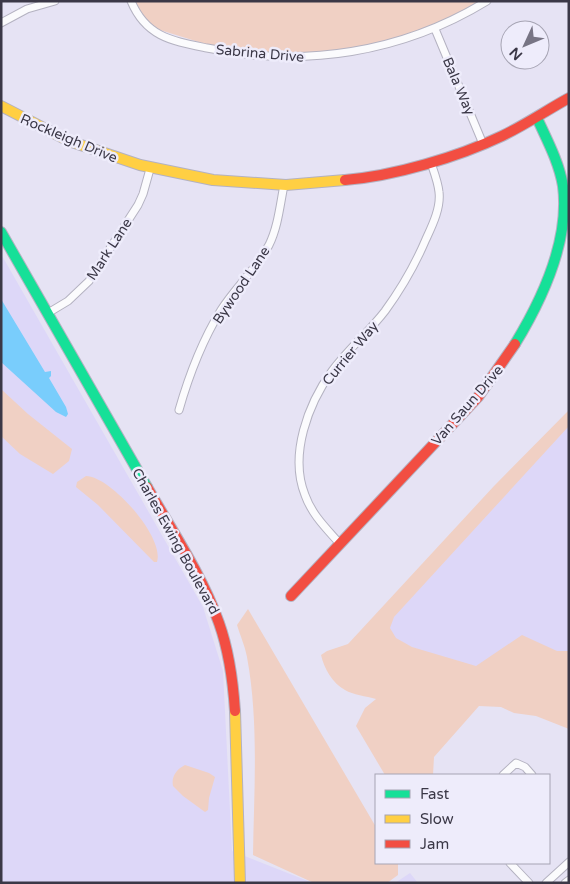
<svg xmlns="http://www.w3.org/2000/svg" width="570" height="884" font-family="'Varela Round',sans-serif">
<style>
.built{fill:#ddd7f8}
.green{fill:#f0d0c4}
.water{fill:#79cdfc}
.lines{fill:none;stroke-linecap:round;stroke-linejoin:round}
.street-casing{stroke:#b4b2c1;stroke-width:9}
.fast-casing{stroke:#b4b2c1;stroke-width:12}
.slow-casing{stroke:#b4b2c1;stroke-width:12}
.jam-casing{stroke:#b4b2c1;stroke-width:12}
.street{stroke:#fbfbfd;stroke-width:7}
.fast{stroke:#16e098;stroke-width:10}
.slow{stroke:#ffcf43;stroke-width:10}
.jam{stroke:#f24e42;stroke-width:10}
.labels{text-anchor:middle;stroke-width:5;stroke-linejoin:round;paint-order:stroke}
.street-label{font-size:14px;fill:#3b3847;stroke:#eeecfb}
</style>
<rect width="100%" height="100%" fill="#e6e3f4"/>
<path class="built" d="M 1,254 L 203,607 L 223,671 L 232,851 L 313,883 L 1,883 Z
M 569,423 L 569,671 L 474,675 L 378,632 Z
M 410,873 L 418,883 L 395,883 Z"/>
<path class="green" d="M 134,1 L 479,1 L 444,24 L 345,54 L 244,56 L 147,26 Z
M 1,389 L 28,414 L 72,449 L 69,461 L 53,474 L 20,454 L 1,436 Z
M 569,410 L 569,426 L 394,617 L 390,628 L 396,638 L 412,647 L 476,666 L 522,635 L 557,651 L 569,651 L 569,729 L 536,716 L 514,713 L 501,707 L 479,706 L 434,757 L 433,775 L 385,775 L 356,726 L 365,708 L 376,699 C 366,696 353,695 345,690 C 332,683 324,668 321,655 L 327,651 L 348,644 L 494,486 Z
M 86,476 C 110,476 165,537 157,562 L 154,562 L 98,505 L 76,487 L 77,482 Z
M 248,609 L 376,827 L 376,863 L 398,864 L 398,875 L 387,883 L 314,883 L 253,855 C 254,790 259,722 247,657 C 245,646 240,635 237,625 Z
M 185,765 L 209,773 L 215,777 L 209,798 L 208,810 L 205,812 L 183,796 L 173,786 C 171,776 177,769 185,765 Z"/>
<path class="water" d="M 1,299 L 45,372 L 51,371 L 51,376 L 49,378 L 66,407 L 68,414 L 66,417 L 56,412 L 1,362 Z"/>
<g class="lines">
<defs>
<path id="street" d="M 131,1 C 146,37 172,41 207,48 C 304,68 402,53 487,1
M 1,23 L 27,9 L 55,1
M 435,29 L 483,144
M 48,313 L 68,301 L 89,281 L 138,205 L 143,194 L 150,169
M 179,410 C 189,375 202,341 221,310 C 235,288 256,269 269,245 C 278,227 280,205 284,185
M 340,544 C 327,529 312,515 305,495 C 289,455 308,404 332,371 C 348,349 369,332 385,311 C 401,289 415,265 426,239 C 432,226 441,208 439,192 C 438,182 434,172 431,163
M 503,775 L 516,763 L 525,767 L 532,775
M 510,863 L 529,883
M 546,883 L 569,862
M 565,883 L 569,880"/>
<path id="fast" d="M 1,232 L 147,487
M 515,344 C 543,298 570,240 563,186 C 559,162 547,140 537,118"/>
<path id="slow" d="M 1,106 L 69,141 L 140,165 L 213,180 L 286,185 L 345,180
M 235,711 L 240,883"/>
<path id="jam" d="M 345,180 C 394,176 458,157 502,136 C 525,125 547,110 569,98
M 147,487 C 172,531 202,575 219,623 C 229,651 233,681 235,711
M 291,596 L 478,397 L 515,344"/>
</defs>
<use href="#street" class="street-casing"/>
<use href="#fast" class="fast-casing"/>
<use href="#slow" class="slow-casing"/>
<use href="#jam" class="jam-casing"/>
<use href="#street" class="street"/>
<use href="#fast" class="fast"/>
<use href="#slow" class="slow"/>
<use href="#jam" class="jam"/>
</g>
<g class="labels">
<g class="street-label">
<text transform="translate(260 53) rotate(5)" y="5">Sabrina Drive</text>
<text transform="translate(459 86) rotate(67)" y="5">Bala Way</text>
<text transform="translate(69 138) rotate(23)" y="5">Rockleigh Drive</text>
<text transform="translate(109 249) rotate(-57)" y="5">Mark Lane</text>
<text transform="translate(241 285) rotate(-56)" y="5">Bywood Lane</text>
<text transform="translate(350 353) rotate(-50)" y="5">Currier Way</text>
<text transform="translate(467 405) rotate(-49)" y="5">Van Saun Drive</text>
<text transform="translate(176 541) rotate(61)" y="5">Charles Ewing Boulevard</text>
</g>
</g>
<rect width="570" height="884" fill="none" stroke="#3b3847" stroke-width="5"/>
<rect x="375" y="774" width="175" height="90" fill="#eeecfb" stroke="#a6a4b3"/>
<rect x="385" y="790" width="25" height="8" fill="#16e098" stroke="#a6a4b3"/>
<text x="420" y="799" font-size="15" fill="#3b3847">Fast</text>
<rect x="385" y="815" width="25" height="8" fill="#ffcf43" stroke="#a6a4b3"/>
<text x="420" y="824" font-size="15" fill="#3b3847">Slow</text>
<rect x="385" y="840" width="25" height="8" fill="#f24e42" stroke="#a6a4b3"/>
<text x="420" y="849" font-size="15" fill="#3b3847">Jam</text>
<g transform="translate(525 45) rotate(226)"><circle r="24" fill="#eeecfb" stroke="#a6a4b3"/>
<path d="M0-4L9 19L0 12L-9 19Z" fill="#777484"/>
<text y="-8" font-size="14" font-weight="bold" text-anchor="middle" fill="#3b3847">N</text>
</g>
</svg>
